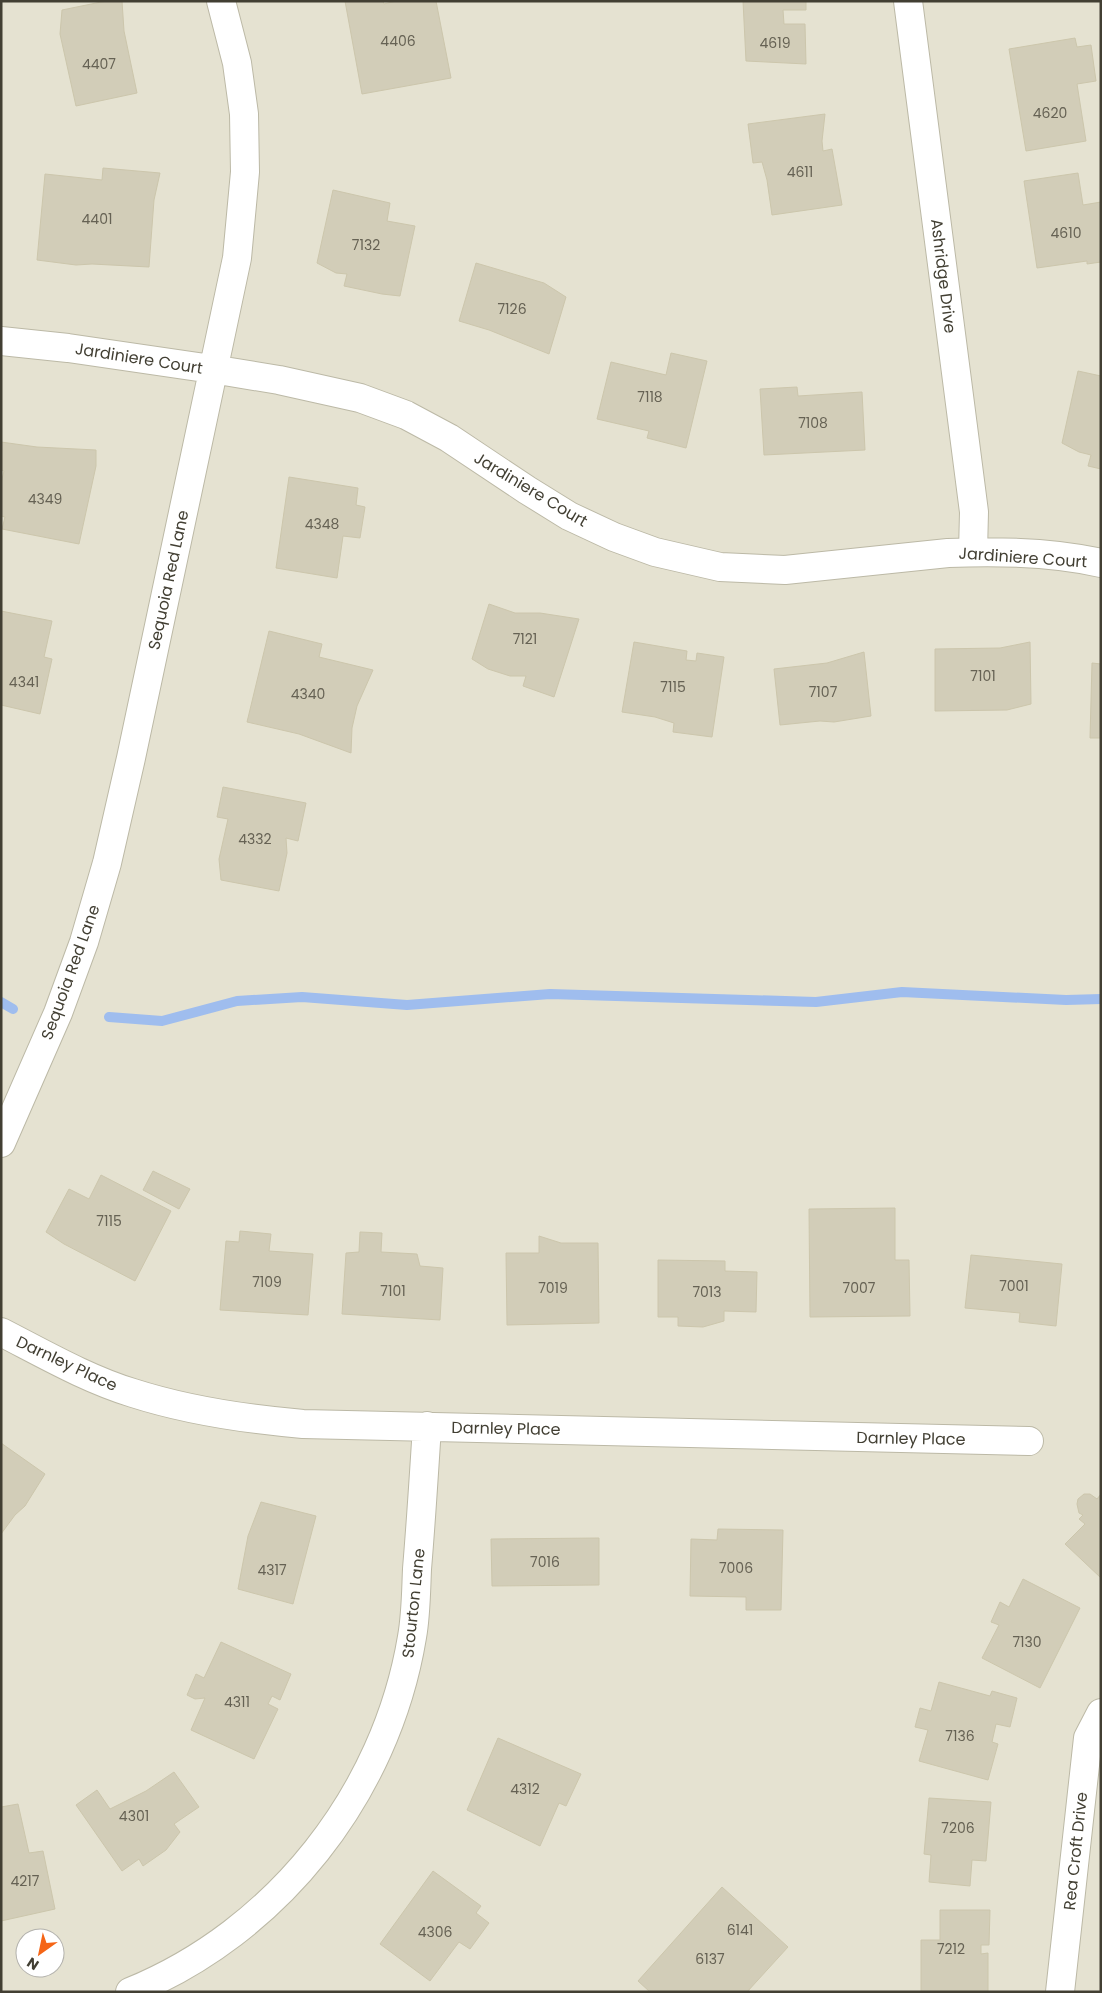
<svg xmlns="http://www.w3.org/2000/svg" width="1102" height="1993" font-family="Poppins,sans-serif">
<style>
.residential{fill:#e5e2d1;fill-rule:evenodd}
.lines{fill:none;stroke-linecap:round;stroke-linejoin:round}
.stream{stroke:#9fbdee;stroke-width:10}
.building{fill:#d2cdb8;stroke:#ccc6ac}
.street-casing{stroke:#bcb9a6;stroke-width:30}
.street{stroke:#fff;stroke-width:28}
.labels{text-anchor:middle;stroke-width:4.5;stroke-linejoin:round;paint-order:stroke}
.number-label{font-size:14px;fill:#666254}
.street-label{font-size:16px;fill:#423f33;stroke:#fff}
</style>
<rect width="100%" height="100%" fill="#f1efe2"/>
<path class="residential" d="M 1,1 L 1101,1 L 1101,1992 L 1,1992 ZM 25,1938 L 55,1938 L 55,1968 L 25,1968 Z"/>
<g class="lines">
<path class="stream" d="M 1,1002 L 13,1009
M 109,1017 L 162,1021 L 237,1001 L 302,997 L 407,1005 L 550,994 L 816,1002 L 902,992 L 1066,1000 L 1101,999"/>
</g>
<path class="building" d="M 106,1 L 122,1 L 124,31 L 137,93 L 76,106 L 60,34 L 62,10 Z
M 345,1 L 383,1 L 384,4 L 396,1 L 436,1 L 451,78 L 362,94 Z
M 743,1 L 806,1 L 806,10 L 783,10 L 784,24 L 805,24 L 806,64 L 746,61 Z
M 1075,38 L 1077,47 L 1091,45 L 1096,81 L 1077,84 L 1086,141 L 1026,151 L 1009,49 Z
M 825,114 L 822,141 L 823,151 L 832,149 L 842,205 L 772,215 L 767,180 L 762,162 L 753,163 L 748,124 Z
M 103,168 L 160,173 L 154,200 L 149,267 L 92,264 L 76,265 L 37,260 L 45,174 L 102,180 Z
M 1078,173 L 1083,205 L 1101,202 L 1101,262 L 1087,264 L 1087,261 L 1037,268 L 1024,181 Z
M 333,190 L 390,203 L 387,221 L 415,226 L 400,296 L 382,294 L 344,286 L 347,274 L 336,273 L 317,263 Z
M 476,263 L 544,283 L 566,297 L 549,354 L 489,330 L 459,321 Z
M 671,353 L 707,361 L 686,448 L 647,438 L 649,431 L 597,419 L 611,362 L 666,375 Z
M 1078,371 L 1101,376 L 1101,469 L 1088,466 L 1091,455 L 1079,452 L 1062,443 Z
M 797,387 L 798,396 L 862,392 L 865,450 L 764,455 L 760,389 Z
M 1,442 L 37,447 L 96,450 L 96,466 L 79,544 L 2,529 L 5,517 L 1,516 L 1,483 L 4,471 L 1,470 Z
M 289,477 L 358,488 L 356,505 L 365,507 L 360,538 L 343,536 L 337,578 L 276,568 Z
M 489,604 L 515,613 L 540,613 L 579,619 L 554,697 L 523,686 L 526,676 L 510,676 L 488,669 L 472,659 Z
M 1,611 L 52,621 L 44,657 L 52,659 L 40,714 L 1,705 Z
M 269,631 L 322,644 L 319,657 L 373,670 L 357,706 L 352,728 L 351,753 L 299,734 L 247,722 Z
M 634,642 L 687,651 L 686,660 L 696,661 L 697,653 L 724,657 L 712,737 L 673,732 L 674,723 L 655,717 L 622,712 Z
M 1030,642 L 1031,704 L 1007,710 L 935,711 L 935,649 L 1000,648 Z
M 864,652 L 871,716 L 834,722 L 820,721 L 780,725 L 774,669 L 827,663 Z
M 1092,663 L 1101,664 L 1101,738 L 1090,738 Z
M 223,787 L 306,803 L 298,841 L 286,838 L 287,853 L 279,891 L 221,880 L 219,859 L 228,819 L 217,817 Z
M 153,1171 L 190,1189 L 179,1209 L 143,1190 Z
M 101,1175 L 171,1211 L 135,1281 L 64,1244 L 46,1232 L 69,1189 L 89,1199 Z
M 895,1208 L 895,1260 L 909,1260 L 910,1316 L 810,1317 L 809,1209 Z
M 240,1231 L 271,1234 L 269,1251 L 313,1254 L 308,1315 L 220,1310 L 226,1241 L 239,1242 Z
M 360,1232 L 382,1233 L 381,1252 L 417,1254 L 420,1266 L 443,1268 L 440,1320 L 342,1314 L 346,1253 L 359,1252 Z
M 539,1236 L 561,1243 L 598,1243 L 599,1323 L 507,1325 L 506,1253 L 539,1253 Z
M 971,1255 L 1062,1264 L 1056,1326 L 1019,1322 L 1020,1313 L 965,1308 Z
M 658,1260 L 725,1261 L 725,1271 L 757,1272 L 756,1312 L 724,1311 L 724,1321 L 703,1327 L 678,1326 L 678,1317 L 658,1317 Z
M 1,1443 L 45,1474 L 25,1506 L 15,1515 L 1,1534 Z
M 1084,1494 L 1090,1494 L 1097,1499 L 1101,1494 L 1101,1578 L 1065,1544 L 1085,1524 L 1079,1519 L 1083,1515 L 1079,1513 L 1077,1504 L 1078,1499 Z
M 261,1502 L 316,1516 L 293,1604 L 238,1589 L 248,1536 Z
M 718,1529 L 783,1530 L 781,1610 L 746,1610 L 746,1597 L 690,1596 L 691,1539 L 717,1540 Z
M 599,1538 L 599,1585 L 492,1586 L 491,1539 Z
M 1023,1579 L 1080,1608 L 1040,1688 L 982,1658 L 999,1625 L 991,1622 L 1000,1602 L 1009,1607 Z
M 221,1642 L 291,1674 L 280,1700 L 272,1696 L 268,1704 L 278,1709 L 254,1759 L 191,1730 L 205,1698 L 195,1699 L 187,1695 L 196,1674 L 204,1678 Z
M 939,1682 L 990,1696 L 992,1691 L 1017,1698 L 1010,1727 L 996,1724 L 992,1742 L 998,1744 L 988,1780 L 919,1761 L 928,1730 L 915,1727 L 920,1708 L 931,1711 Z
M 498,1738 L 581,1774 L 566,1806 L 559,1803 L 540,1846 L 467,1810 Z
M 174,1772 L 199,1807 L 174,1824 L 180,1832 L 166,1850 L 143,1866 L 139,1859 L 122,1871 L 76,1805 L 97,1790 L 110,1809 L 146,1791 Z
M 929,1798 L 991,1802 L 986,1861 L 972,1860 L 970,1886 L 929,1882 L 931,1855 L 924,1854 Z
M 18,1804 L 29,1853 L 43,1851 L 55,1909 L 1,1921 L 1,1807 Z
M 433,1871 L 481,1906 L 476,1913 L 489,1923 L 470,1949 L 459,1942 L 430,1981 L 380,1944 Z
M 722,1887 L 788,1947 L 747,1992 L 650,1992 L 638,1981 Z
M 940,1910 L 990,1910 L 989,1945 L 981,1945 L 981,1954 L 988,1953 L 988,1992 L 921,1992 L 921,1940 L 940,1940 Z"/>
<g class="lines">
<defs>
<path id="street" d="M 908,1 L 974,512 L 973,552
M 1,341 L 68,348 L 212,369 L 279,380 L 360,398 L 406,415 L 449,438 L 527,490 L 569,516 L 614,537 L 655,552 L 720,567 L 785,570 L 948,553 C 996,551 1054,552 1101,563
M 1,1143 L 58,1013 L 84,942 L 107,863 L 131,758 L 237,258 L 245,172 L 244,114 L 237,63 L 221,1
M 1,1332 C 44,1354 87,1379 133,1393 C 189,1411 245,1419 303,1424 L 1029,1441
M 130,1992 C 277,1932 386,1794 412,1637 C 416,1615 416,1592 417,1569 C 421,1522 424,1474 427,1426
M 1060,1992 L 1088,1738 L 1101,1713"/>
</defs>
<use href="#street" class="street-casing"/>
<use href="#street" class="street"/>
</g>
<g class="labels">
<g class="number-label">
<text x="398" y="46">4406</text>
<text x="775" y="48">4619</text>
<text x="99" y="69">4407</text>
<text x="1050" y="118">4620</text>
<text x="800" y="177">4611</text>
<text x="97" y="224">4401</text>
<text x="1066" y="238">4610</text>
<text x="366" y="250">7132</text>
<text x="512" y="314">7126</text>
<text x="650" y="402">7118</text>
<text x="813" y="428">7108</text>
<text x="45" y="504">4349</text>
<text x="322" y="529">4348</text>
<text x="525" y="644">7121</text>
<text x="983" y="681">7101</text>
<text x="24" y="687">4341</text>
<text x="673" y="692">7115</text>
<text x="823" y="697">7107</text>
<text x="308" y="699">4340</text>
<text x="255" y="844">4332</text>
<text x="109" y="1226">7115</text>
<text x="267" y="1287">7109</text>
<text x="1014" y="1291">7001</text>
<text x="553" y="1293">7019</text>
<text x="859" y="1293">7007</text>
<text x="393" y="1296">7101</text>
<text x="707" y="1297">7013</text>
<text x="545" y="1567">7016</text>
<text x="736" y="1573">7006</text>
<text x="272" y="1575">4317</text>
<text x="1027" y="1647">7130</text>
<text x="237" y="1707">4311</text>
<text x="960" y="1741">7136</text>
<text x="525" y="1794">4312</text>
<text x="134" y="1821">4301</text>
<text x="958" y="1833">7206</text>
<text x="25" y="1886">4217</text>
<text x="740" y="1935">6141</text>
<text x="435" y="1937">4306</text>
<text x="951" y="1954">7212</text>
<text x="710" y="1964">6137</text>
</g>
<g class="street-label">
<text transform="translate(944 276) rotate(83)" y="6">Ashridge Drive</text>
<text transform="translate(139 358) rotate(9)" y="6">Jardiniere Court</text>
<text transform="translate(531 489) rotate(31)" y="6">Jardiniere Court</text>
<text transform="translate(1023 557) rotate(4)" y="6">Jardiniere Court</text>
<text transform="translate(168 580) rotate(-78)" y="6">Sequoia Red Lane</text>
<text transform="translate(70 972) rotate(-70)" y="6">Sequoia Red Lane</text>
<text transform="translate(67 1363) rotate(25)" y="6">Darnley Place</text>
<text transform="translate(506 1428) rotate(1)" y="6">Darnley Place</text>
<text transform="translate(911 1438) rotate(1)" y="6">Darnley Place</text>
<text transform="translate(413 1603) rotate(-84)" y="6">Stourton Lane</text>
<text transform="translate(1075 1851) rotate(-84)" y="6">Rea Croft Drive</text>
</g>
</g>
<rect width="1102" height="1993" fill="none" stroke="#423f33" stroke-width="5"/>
<g transform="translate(40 1953) rotate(213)"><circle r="24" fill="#ffffff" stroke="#b3b2ad"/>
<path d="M0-4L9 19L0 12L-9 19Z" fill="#f56516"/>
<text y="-8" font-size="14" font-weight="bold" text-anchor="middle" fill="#423f33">N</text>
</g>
</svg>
